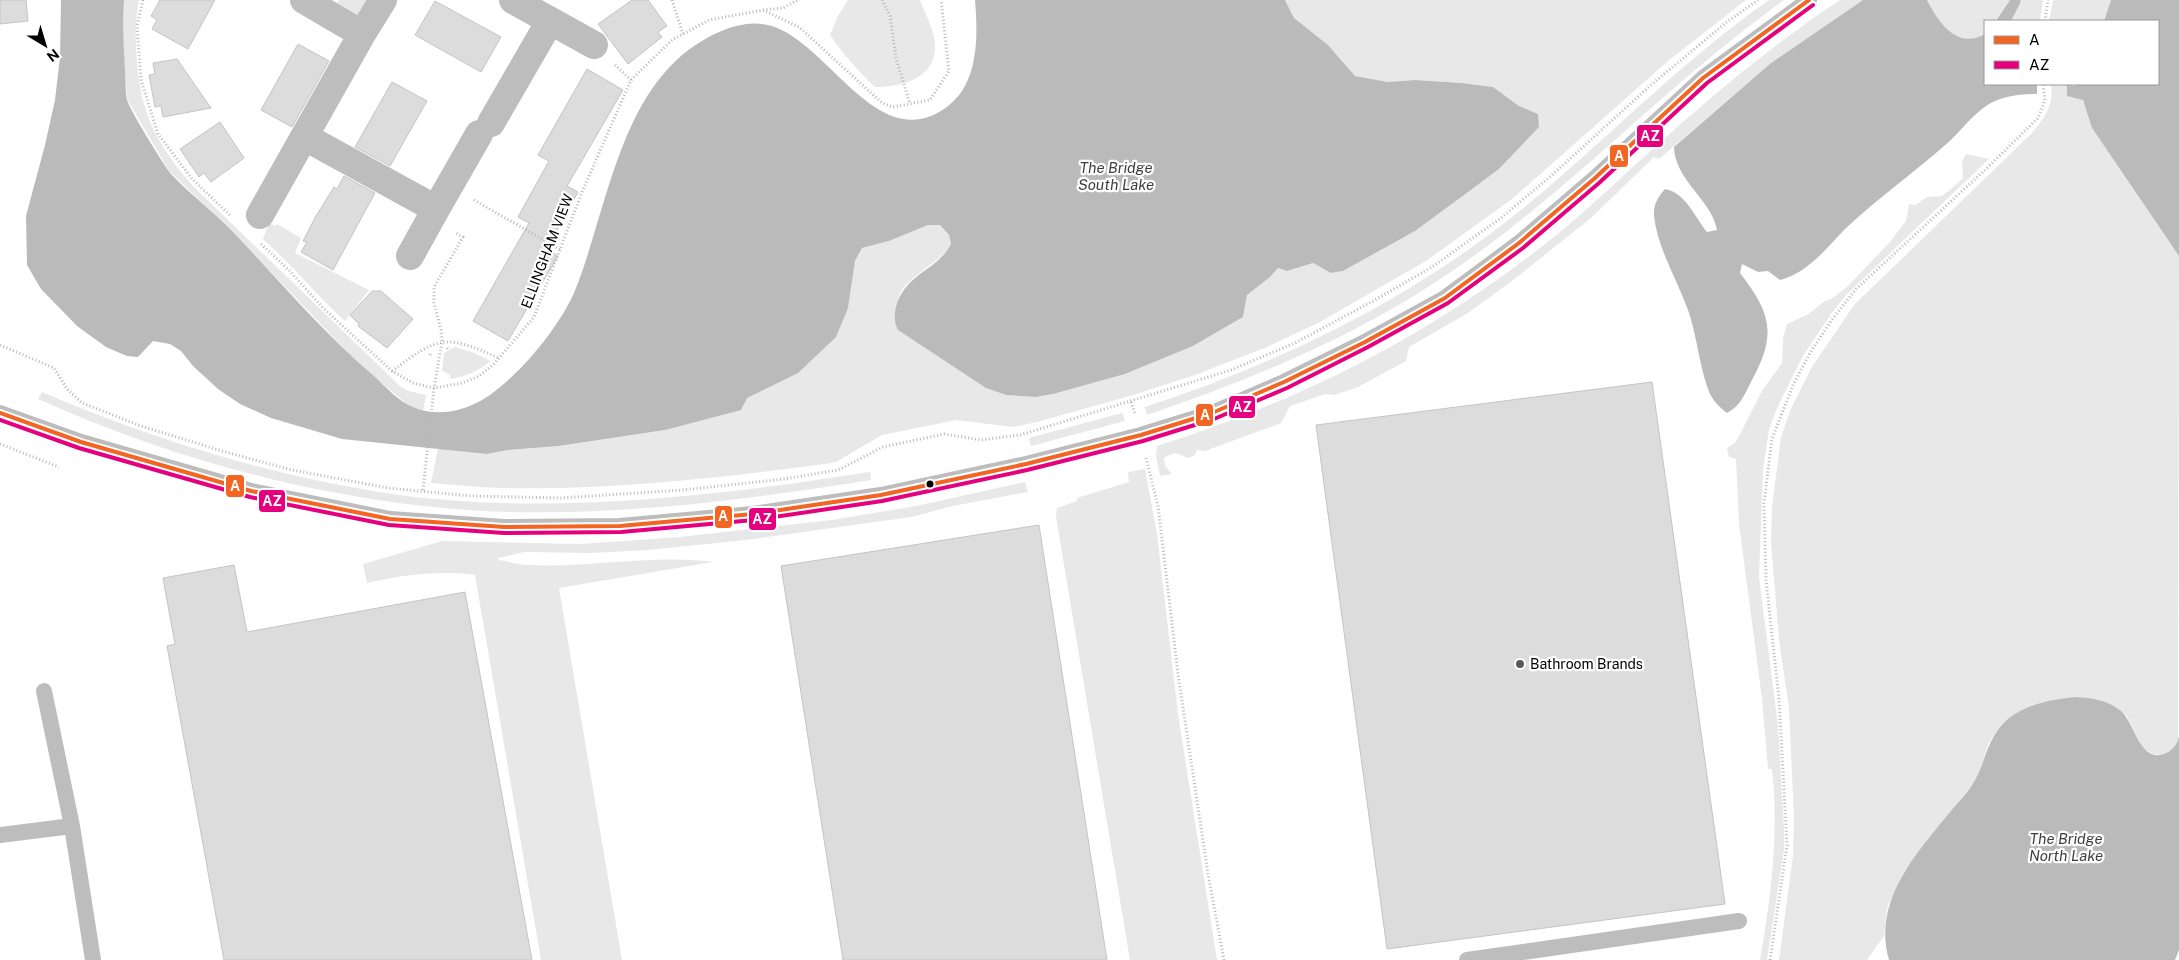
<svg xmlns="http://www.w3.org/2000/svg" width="2179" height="960" font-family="'Public Sans',sans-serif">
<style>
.green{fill:#e8e8e8}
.water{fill:#bababa}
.building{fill:#dcdcdc;stroke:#c4c4c4}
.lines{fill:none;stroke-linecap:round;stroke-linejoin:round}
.path{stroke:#b8b8b8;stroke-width:3;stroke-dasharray:1 2.5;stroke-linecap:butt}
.service{stroke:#bdbdbd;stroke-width:16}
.minor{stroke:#bdbdbd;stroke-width:28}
.bus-1-casing{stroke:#fff;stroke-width:8}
.bus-2-casing{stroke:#fff;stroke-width:8}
.bus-1{stroke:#f26522;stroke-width:4}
.bus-2{stroke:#e5007d;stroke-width:4}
.bus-dot{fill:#000;stroke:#fff;stroke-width:2}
.poi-dot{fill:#595959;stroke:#fff;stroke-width:2}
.labels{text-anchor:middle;stroke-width:4.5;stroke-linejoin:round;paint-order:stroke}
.street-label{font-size:14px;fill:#000;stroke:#fff}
.poi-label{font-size:14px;fill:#000;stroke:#fff;text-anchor:start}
.water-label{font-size:15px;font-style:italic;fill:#3e3e3e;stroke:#fff}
.line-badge{stroke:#fff;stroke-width:2}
.badge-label{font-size:14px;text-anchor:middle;font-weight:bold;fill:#fff}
</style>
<rect width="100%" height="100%" fill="#fff"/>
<path class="green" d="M 124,0 L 139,0 C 135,21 135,41 137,62 C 141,115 158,146 193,186 L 401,387 L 409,391 L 426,395 L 423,411 L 408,405 L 356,361 L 230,229 L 169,171 L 127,99 L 122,22 Z
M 339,0 L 377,0 L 360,21 L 335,6 Z
M 848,0 L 920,0 C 924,11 935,32 935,44 C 937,78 902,87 875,87 C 858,71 843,54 830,35 L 838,16 Z
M 1285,0 L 1746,0 L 1668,61 L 1512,199 L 1426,261 L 1318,323 L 1267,347 L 1195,375 L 1130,396 L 1037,422 L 1013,427 L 956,420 L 882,435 L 836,462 L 825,464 C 719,478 613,490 507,488 C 482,488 456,485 431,483 L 438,448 L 487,454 L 508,450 L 560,446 L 665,430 L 747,398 L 798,373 L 848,308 L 855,261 L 862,248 L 889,241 L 928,225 L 940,225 L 949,235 L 951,244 C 941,263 906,277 900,294 C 897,304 899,319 898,330 L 987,388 L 1006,395 L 1036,397 L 1053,394 L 1125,374 L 1193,346 L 1243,317 L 1247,295 L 1270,277 L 1278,268 L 1287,271 L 1313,263 L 1331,273 L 1343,271 L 1415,231 L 1464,195 L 1499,169 L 1539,127 L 1538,114 L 1519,106 L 1493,87 L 1462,83 L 1415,80 L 1388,82 L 1355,76 L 1328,45 L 1294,18 Z
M 1769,0 L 1784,0 C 1675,78 1583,177 1475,255 C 1372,330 1266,374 1147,415 L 1145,407 C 1289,360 1422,294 1538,196 C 1615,131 1686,58 1769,0 Z
M 1840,0 L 1863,0 L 1771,63 L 1659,159 L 1654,157 L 1591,218 L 1512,281 L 1468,313 L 1409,347 L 1406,361 L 1358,387 L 1335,395 L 1325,394 L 1290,406 L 1281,423 L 1205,451 L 1197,450 L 1194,456 L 1187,458 C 1178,452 1173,452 1164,458 L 1165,466 L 1172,474 L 1160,476 L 1156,456 L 1157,446 C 1299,401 1422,339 1540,248 C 1584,214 1623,175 1665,138 C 1720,89 1778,41 1840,0 Z
M 1927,0 L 2010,0 L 1996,21 L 1985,21 L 1985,35 C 1955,49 1940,24 1927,0 Z
M 2020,0 L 2043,0 L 2040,21 L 2011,21 L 2021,3 Z
M 2053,0 L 2111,0 L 2104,21 L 2049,21 Z
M 2051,84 L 2077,84 L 2076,86 L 2088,113 L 2092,128 L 2179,256 L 2178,742 L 2172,749 L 2162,755 L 2152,754 L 2143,748 L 2127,716 L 2119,710 L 2099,700 L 2088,698 L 2076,697 L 2049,701 L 2014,715 L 2000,727 L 1989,742 L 1978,775 L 1968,791 L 1950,812 L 1903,874 L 1887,908 L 1884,936 L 1867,960 L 1779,960 L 1793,855 L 1794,819 L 1789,708 L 1779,640 L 1771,542 L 1772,507 L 1781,437 L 1790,411 L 1812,367 L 1854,305 L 2032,133 C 2045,118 2054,104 2051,84 Z
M 1966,154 L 1989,159 L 1846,295 L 1831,314 L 1803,356 L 1777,408 L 1769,429 L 1763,470 L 1759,577 L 1778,726 L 1784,828 L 1784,850 L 1767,960 L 1760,960 C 1771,897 1779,832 1772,769 L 1768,769 L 1762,699 L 1739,524 L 1736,459 L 1729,457 L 1727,448 L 1736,442 L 1762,391 L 1782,363 L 1783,338 L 1787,324 L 1807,315 L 1825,301 L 1833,298 L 1848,286 L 1889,243 L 1906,221 L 1909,204 L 1915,205 L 1927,197 L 1941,196 L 1950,190 L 1963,178 L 1962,162 Z
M 269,223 L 275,226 L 277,224 L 301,238 L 295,253 L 369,290 L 345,321 C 316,295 292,265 263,239 Z
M 455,347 L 472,352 L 491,361 C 478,371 468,376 451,379 L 449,374 L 442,371 L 444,353 Z
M 42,392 C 154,440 271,476 392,494 C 547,516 717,496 870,472 L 871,480 C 729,503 567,523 424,506 C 291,491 160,454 38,399 Z
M 1122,413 L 1125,421 L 1031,446 L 1029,438 Z
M 1145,469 L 1157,534 L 1178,714 L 1217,960 L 1130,960 L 1056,517 L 1057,508 L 1077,501 L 1077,498 L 1129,482 L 1128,472 Z
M 1025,482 L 1028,492 L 953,506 L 911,517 L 746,540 L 648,550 L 592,553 L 524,552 L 498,558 L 498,560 C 508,561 519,565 529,565 C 590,568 652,554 713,562 L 559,588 L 622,960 L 541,960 L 475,575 C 438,570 402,575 367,583 L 363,564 L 442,541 L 580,544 L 680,537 L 832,520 L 916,506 Z"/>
<path class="water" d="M 61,0 L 124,0 C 122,24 124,47 125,71 C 126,80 125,92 127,100 C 131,112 163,164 171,174 C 191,195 214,212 234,233 C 280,281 323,333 374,376 C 386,387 398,401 413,407 C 435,417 461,412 482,400 C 516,380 558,329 574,293 C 607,213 618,98 694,46 C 715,32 742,19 768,25 C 828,39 878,160 948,106 C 979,83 978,35 975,0 L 1285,0 L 1294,18 L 1328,45 L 1355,76 L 1388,82 L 1415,80 L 1462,83 L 1493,87 L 1519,106 L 1538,114 L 1539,127 L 1499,169 L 1464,195 L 1415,231 L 1343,271 L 1331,273 L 1313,263 L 1287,271 L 1278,268 L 1270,277 L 1247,295 L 1243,317 L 1193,346 L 1125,374 L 1053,394 L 1036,397 L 1006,395 L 986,388 L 898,330 C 894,322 894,316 896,307 C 906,272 936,272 951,244 L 949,235 L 940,225 L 928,225 L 889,241 L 862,248 L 855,261 L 848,308 L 836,337 L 798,373 L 747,398 L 741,410 L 665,430 L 559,446 L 508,450 L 487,454 L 342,439 L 271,418 L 240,404 L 218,389 L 193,366 L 181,351 L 170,344 L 153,341 L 138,357 L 127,356 L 106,347 L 77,326 L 41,289 L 27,265 L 26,216 L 45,145 L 55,100 L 60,57 Z
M 1863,0 L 1927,0 C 1939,23 1957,50 1985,34 L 1985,84 L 2037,85 L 2037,94 C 2021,94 2003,96 1989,104 C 1971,115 1960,133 1944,146 C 1912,174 1877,199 1845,229 C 1827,248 1806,274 1780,280 L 1768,271 L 1758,272 L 1742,264 L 1740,273 C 1771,313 1777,334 1752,380 C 1745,393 1741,406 1727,413 C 1718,406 1712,400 1708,389 C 1699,364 1697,336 1688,310 C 1677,279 1658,250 1654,216 C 1653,205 1658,197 1665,189 C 1686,193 1694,216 1707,232 L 1717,230 C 1712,200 1675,181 1674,147 L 1771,63 Z
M 2010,0 L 2020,0 L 2021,2 L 2011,21 L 1996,21 Z
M 2111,0 L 2179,0 L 2179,256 L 2092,128 L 2083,100 L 2067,96 L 2067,85 L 2076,86 L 2077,84 L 2158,84 L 2158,21 L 2104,21 Z
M 2076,697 C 2093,698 2107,700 2121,711 C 2136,724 2140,767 2168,752 C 2174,748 2178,743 2179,736 L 2179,950 L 2175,960 L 1889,960 C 1872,901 1916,854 1950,812 C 1957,803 1966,795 1972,785 C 1987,762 1985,739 2008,719 C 2026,704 2053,699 2076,697 Z"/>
<path class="building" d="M 0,0 L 26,0 L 28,21 L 0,24 Z
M 160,0 L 215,0 L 188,49 L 152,29 L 157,20 L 151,16 Z
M 632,0 L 648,0 L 667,26 L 658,32 L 662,37 L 628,64 L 598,24 Z
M 435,1 L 501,37 L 481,72 L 415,35 Z
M 298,44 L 329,61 L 292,127 L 261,110 Z
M 177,59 L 211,108 L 163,117 L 161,106 L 155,107 L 149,75 L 155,74 L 153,63 Z
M 587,69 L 623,90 L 567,186 L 578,192 L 547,249 L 558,256 L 508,341 L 473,321 L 529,223 L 518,217 L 549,161 L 538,155 Z
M 392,82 L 427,101 L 390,166 L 355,147 Z
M 220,122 L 244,158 L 211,182 L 204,173 L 199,177 L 180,149 Z
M 344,176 L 375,193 L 333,270 L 301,252 L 307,242 L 303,241 L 316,216 L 334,187 L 337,189 Z
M 372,291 L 381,291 L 413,319 L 387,348 L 358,326 L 359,324 L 350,315 Z
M 1652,382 L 1725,904 L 1387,949 L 1316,425 Z
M 1039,525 L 1107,960 L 843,960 L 781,566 Z
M 234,565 L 247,632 L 465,592 L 532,960 L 224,960 L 167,646 L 175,644 L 163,578 Z"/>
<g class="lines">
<path class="path" d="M 143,0 L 137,26 L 141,80 L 158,134 L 193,180 L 231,216
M 672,0 L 683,34
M 882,0 L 890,16 L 896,58 L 910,104
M 763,10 L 783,8 L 798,0
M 2045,21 L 2048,0
M 615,65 L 631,80
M 474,200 L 561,250
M 261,244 L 290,271 L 323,308 L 392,371 L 413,383 L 434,388 L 462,383 L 479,376 L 493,365 L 534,317 L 582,192 L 631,80 L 672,40 L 709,20 L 763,10 L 799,27 L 882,103 L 893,107 L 930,100 L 949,71 L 941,0
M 0,345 L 54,368 L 67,389 L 82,403 L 141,426 L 222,451 L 292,470 L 388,488 L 471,496 L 561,498 L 682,490 L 784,479 L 838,470 L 883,447 L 944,434 L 981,440 L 1020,435 L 1231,370 L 1295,343 L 1373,301 L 1432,267 L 1501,218 L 1551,176 L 1651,85 L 1728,21 L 1758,0
M 447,348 L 449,350
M 430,355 L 431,352
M 392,371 C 439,336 445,334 499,358
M 1131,402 L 1135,413
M 0,444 L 59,467
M 1146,458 L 1158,506 L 1178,674 L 1208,874 L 1224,960
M 423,490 L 434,388 L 442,341 L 441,330 L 434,303 L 434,287 L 463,237 L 456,233
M 1770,960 L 1787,845 L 1779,699 L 1766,580 L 1764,503 L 1772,439 L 1793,385 L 1810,353 L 1831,321 L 1856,289 L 1985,170 L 2038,118 L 2045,100 L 2043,84"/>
<path class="service" d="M 0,413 L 81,442 L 251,491 L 390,519 L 504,527 L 620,526 L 753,514 L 881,495 L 1026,464 L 1141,435 L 1212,413 L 1284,382 L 1365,342 L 1445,298 L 1519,243 L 1595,178 L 1703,78 L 1809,0
M 44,691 L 72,826
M 0,835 L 72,826 L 93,960
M 1467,960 L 1739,921"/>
<path class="minor" d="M 304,0 L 362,34
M 513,0 L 594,45
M 491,123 L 550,21
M 305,137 L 436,209 L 479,134
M 260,215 L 362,34 L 383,0
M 410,256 L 436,209"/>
<defs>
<path id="bus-1" d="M 0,413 L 81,442 L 251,491 L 390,519 L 504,527 L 620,526 L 753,514 L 881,495 L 1026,464 L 1141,435 L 1212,413 L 1284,382 L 1365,342 L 1445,298 L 1519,243 L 1595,178 L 1703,78 L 1809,0"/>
<path id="bus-2" d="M 0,420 L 79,448 L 250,497 L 389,525 L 504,533 L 621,532 L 754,520 L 882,501 L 1027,470 L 1143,441 L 1214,419 L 1287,388 L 1368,347 L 1448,303 L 1523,248 L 1599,183 L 1707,83 L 1813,5"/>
</defs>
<use href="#bus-1" class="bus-1-casing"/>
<use href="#bus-2" class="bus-2-casing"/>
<use href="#bus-1" class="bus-1"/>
<use href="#bus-2" class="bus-2"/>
</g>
<circle class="bus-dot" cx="930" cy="484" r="4.5"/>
<circle class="poi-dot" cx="1520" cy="664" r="5"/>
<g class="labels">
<g class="street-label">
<text transform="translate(547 251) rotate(-69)" y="5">ELLINGHAM VIEW</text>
</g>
<g class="poi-label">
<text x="1530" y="669">Bathroom Brands</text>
</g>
<g class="water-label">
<text x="1116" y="173">The Bridge<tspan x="1116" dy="17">South Lake</tspan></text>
<text x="2066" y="844">The Bridge<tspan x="2066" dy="17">North Lake</tspan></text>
</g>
</g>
<g class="line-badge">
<rect x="1636" y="124" width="28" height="24" rx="5" fill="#e5007d"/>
<rect x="1609" y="144" width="20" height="24" rx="5" fill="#f26522"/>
<rect x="1228" y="395" width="28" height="24" rx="5" fill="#e5007d"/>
<rect x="1195" y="403" width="19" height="24" rx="5" fill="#f26522"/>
<rect x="225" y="474" width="20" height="24" rx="5" fill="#f26522"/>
<rect x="258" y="489" width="28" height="24" rx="5" fill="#e5007d"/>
<rect x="714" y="505" width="19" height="24" rx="5" fill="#f26522"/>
<rect x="748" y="507" width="29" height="24" rx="5" fill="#e5007d"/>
</g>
<g class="badge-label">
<text x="1650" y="141">AZ</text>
<text x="1619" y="161">A</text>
<text x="1242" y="412">AZ</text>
<text x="1205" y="420">A</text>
<text x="235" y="491">A</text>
<text x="272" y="506">AZ</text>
<text x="723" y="521">A</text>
<text x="762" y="524">AZ</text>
</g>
<rect x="1984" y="20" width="175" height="65" fill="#ffffff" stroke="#999999"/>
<rect x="1994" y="36" width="25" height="8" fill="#f26522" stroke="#999999"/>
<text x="2029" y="45" font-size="15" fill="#000000">A</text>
<rect x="1994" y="61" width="25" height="8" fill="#e5007d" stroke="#999999"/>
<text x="2029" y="70" font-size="15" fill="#000000">AZ</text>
<g transform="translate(45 45) rotate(142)" stroke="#ffffff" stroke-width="4" paint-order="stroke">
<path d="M0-4L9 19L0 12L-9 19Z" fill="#000000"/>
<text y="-8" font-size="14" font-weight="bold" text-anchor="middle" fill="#000000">N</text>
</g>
</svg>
